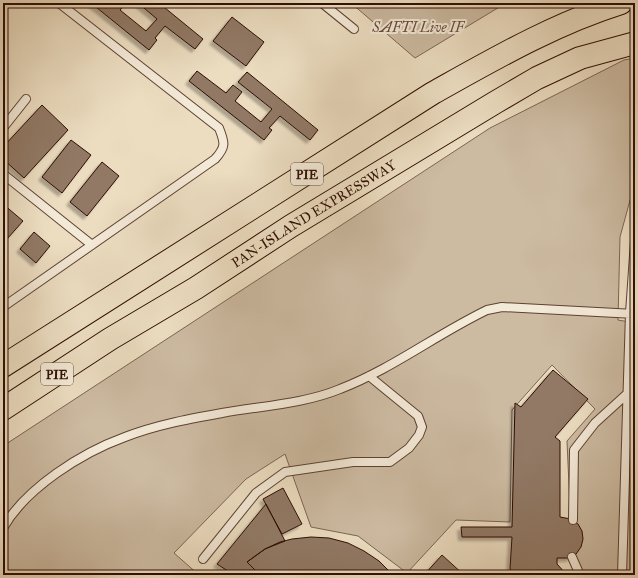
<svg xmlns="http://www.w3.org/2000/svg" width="638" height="578" font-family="'IM FELL Great Primer',serif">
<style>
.green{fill:#ccbaa1;stroke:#7d6452}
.building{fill:#917965;stroke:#2e0d02;filter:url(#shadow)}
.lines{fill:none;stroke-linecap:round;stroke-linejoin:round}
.lane-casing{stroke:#5e4132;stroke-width:10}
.highway-casing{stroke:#2e0d02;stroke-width:24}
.lane{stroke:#f3e9d7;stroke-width:8}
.highway{stroke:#ecddc1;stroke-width:22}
.labels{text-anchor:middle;stroke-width:4;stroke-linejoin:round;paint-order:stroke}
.shield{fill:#f3e9d7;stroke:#694f42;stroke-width:1}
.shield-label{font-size:13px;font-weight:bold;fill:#2e0d02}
.park-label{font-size:14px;font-style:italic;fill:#654a3a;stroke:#f3e9d7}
.street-label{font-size:14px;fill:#2e0d02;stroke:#f3e9d7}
</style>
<defs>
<filter id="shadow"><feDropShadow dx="-3.5" dy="3.5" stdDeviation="1" flood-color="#0004"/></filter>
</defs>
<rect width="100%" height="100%" fill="#ecddc1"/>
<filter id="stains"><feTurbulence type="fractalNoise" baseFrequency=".005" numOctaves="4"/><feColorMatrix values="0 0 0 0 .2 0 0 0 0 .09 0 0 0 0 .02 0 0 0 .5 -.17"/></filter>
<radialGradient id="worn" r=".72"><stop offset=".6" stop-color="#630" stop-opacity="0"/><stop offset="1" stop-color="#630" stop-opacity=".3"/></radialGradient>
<path class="green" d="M 351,3 L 506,3 L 415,58 Z
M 635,58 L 635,182 L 620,237 L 618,320 L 635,323 L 635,575 L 573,575 L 567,441 L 595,409 L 552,365 L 512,410 L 510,522 L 456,520 L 407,573 L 358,536 L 311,527 L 285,454 L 246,479 L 174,553 L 199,575 L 3,575 L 3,446 L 490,128 L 624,60 Z"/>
<path class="building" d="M 91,3 L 126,3 L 120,10 L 146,31 L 157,19 L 138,3 L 159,3 L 203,39 L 195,49 L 165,26 L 155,38 L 157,40 L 149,50 Z
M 232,17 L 264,42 L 246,66 L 213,41 Z
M 197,71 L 226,93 L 233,85 L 242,92 L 235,101 L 261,122 L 272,109 L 238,82 L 247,72 L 318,130 L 310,140 L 280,116 L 269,128 L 272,130 L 264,140 L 189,81 Z
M 42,105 L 68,130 L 24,178 L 3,159 L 3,147 Z
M 71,140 L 91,155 L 62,193 L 42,177 Z
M 102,162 L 119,176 L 87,216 L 70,202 Z
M 3,204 L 23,221 L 7,239 L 3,235 Z
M 34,232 L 50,246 L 36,263 L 20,249 Z
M 553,370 L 588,399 L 555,437 L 560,441 L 560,517 L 571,519 L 578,524 L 582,531 L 583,539 L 581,547 L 576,554 L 569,558 L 557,558 L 557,564 L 567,575 L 517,575 L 510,569 L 512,537 L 462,537 L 461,527 L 512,527 L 515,403 L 521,407 Z
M 283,488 L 302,524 L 282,534 L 263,499 Z
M 266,504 L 285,541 L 265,549 L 247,562 L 260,575 L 234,575 L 217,564 Z
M 311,537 L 329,538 L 348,543 L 364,551 L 379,561 L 393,575 L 330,575 L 314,573 L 299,575 L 260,575 L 247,562 L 265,549 L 280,542 L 292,539 Z
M 442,555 L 464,575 L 424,575 Z"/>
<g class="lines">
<defs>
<path id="lane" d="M 322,3 L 354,29
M 3,128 L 26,99
M 3,174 L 92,245
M 3,307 L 215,159 C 226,147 225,143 219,128 L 59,3
M 573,520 L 574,450 L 595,423 L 628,393
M 3,528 C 26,488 81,453 125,437 C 155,425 189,419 222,413 C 260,406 304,404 340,389 C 392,369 437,334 487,310 L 502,307 L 635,314
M 572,557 L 579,573 L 582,575
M 203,559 L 256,493 L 285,472 L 353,462 L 390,462 L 409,448 L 419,435 L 422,427 L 418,416 L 369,376
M 622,575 L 630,313 L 635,241"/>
<g id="highway">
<path d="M 3,366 L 433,93 C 494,59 554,24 621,3"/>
<path id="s1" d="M 3,409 L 110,339 L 196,288 L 291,226 L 496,102 L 537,78 L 580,58 L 635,43"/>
</g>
</defs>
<use href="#lane" class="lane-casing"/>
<use href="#highway" class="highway-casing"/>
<use href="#lane" class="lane"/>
<use href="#highway" class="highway"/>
</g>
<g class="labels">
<g class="shield">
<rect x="291" y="163" width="32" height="22" rx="3"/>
<rect x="41" y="363" width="32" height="22" rx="3"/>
</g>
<g class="shield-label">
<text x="307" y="179">PIE</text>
<text x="57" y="379">PIE</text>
</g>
<g class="park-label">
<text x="418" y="32">SAFTI Live IF</text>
</g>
<g class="street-label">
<text dy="5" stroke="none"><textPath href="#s1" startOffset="367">PAN-ISLAND EXPRESSWAY</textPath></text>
</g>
</g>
<rect width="638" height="578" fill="none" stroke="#ecddc1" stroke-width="16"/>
<rect x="4" y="4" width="630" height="570" fill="none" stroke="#2e0d02" stroke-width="2"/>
<rect x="8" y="8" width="622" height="562" fill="none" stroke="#2e0d02"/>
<rect width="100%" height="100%" filter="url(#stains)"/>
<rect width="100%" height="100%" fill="url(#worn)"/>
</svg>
